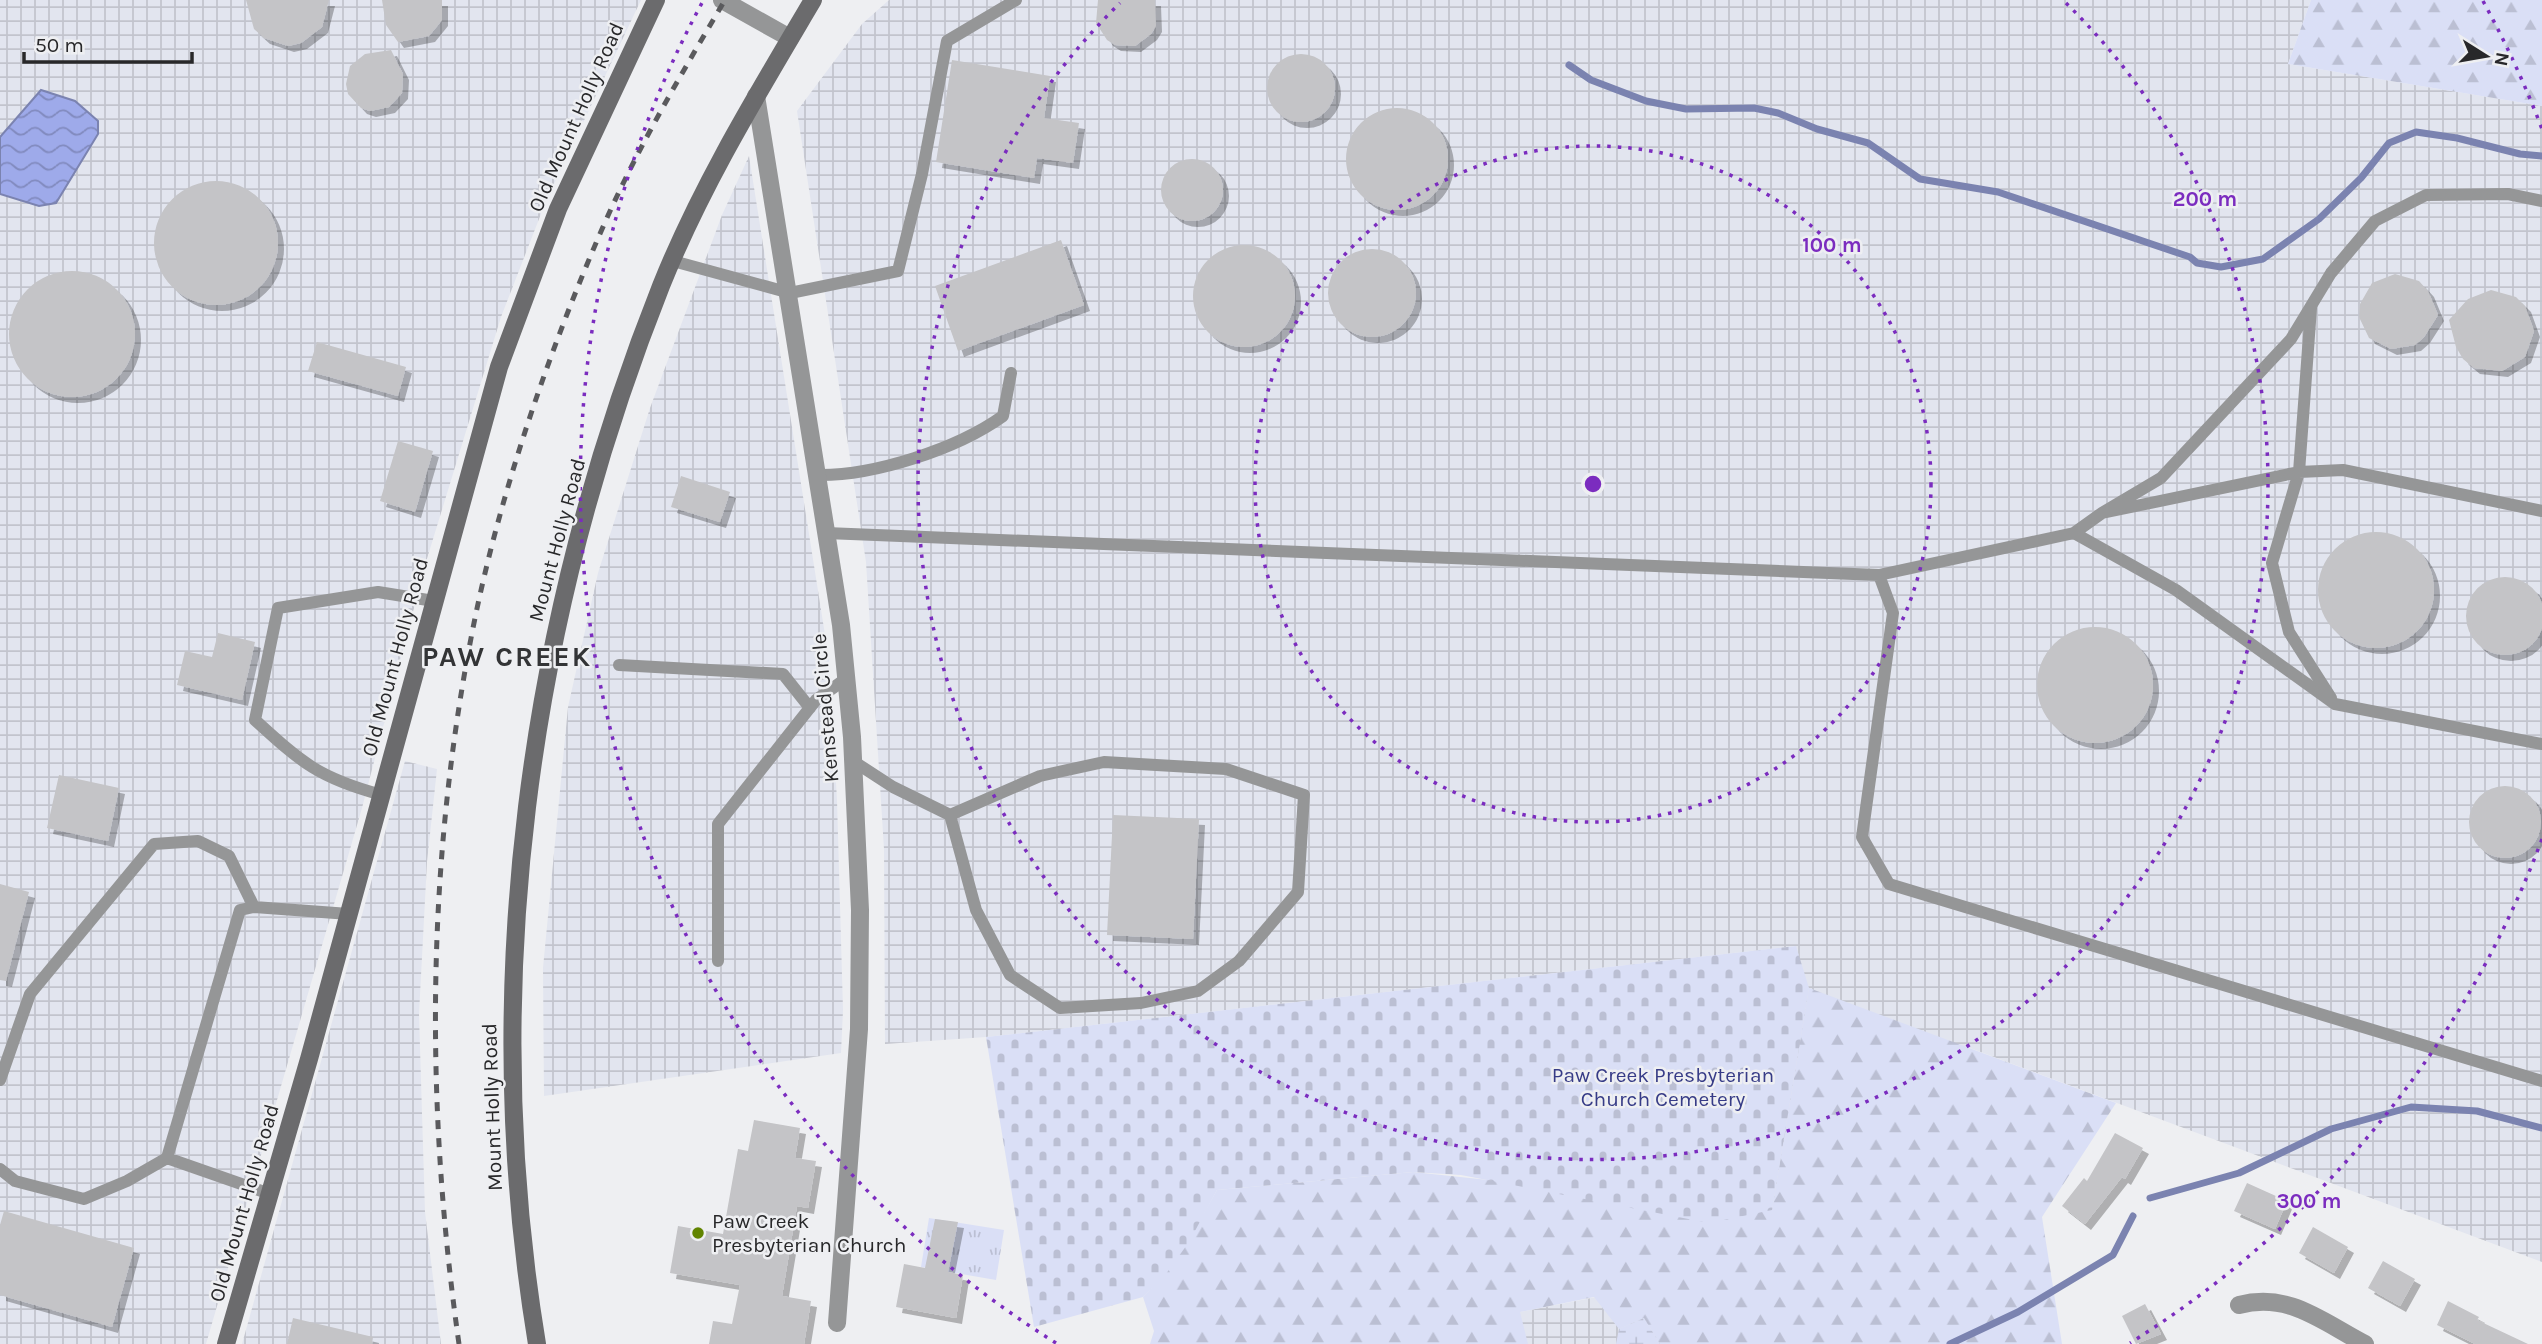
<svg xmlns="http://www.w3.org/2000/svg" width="2542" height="1344" font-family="Karla,sans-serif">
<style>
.industrial{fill:url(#industrial-grid)}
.forest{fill:url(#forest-firs)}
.wetland{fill:url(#wetland-marsh)}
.cemetery{fill:url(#cemetery-stones)}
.park{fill:url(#park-tufts)}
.water{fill:url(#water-waves);stroke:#7b83b0;stroke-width:2}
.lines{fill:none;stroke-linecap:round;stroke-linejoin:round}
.stream{stroke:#7b83b0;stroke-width:7}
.building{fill:#c4c4c7;filter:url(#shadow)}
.lane{stroke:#959697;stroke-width:12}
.street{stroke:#959697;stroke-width:18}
.secondary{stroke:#6b6b6d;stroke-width:18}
.rail{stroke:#5a5a5d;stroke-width:5;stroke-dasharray:9 9;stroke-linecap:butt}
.ring{fill:none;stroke:#7b2cbf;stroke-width:3.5;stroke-dasharray:3.5 7}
.poi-dot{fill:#618400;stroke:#eeeff2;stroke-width:2.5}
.labels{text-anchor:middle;stroke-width:5;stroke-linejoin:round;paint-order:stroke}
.street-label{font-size:21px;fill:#28282a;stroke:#eeeff2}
.park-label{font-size:21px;fill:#373c87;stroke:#eeeff2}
.poi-label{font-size:21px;fill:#28282a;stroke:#eeeff2;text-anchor:start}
.district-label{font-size:28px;font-weight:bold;letter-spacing:2px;fill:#333436;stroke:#eeeff2}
.centre{fill:#7b2cbf;stroke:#eeeff2;stroke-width:3.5}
.ring-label{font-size:21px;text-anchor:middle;font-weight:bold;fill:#7b2cbf;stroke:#eeeff2;stroke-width:5;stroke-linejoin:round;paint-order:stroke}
</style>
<defs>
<pattern id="industrial-grid" width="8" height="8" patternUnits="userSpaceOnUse" patternTransform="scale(1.75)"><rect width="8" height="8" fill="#e2e5ef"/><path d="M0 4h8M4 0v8" fill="none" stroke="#c2c4cd"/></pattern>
<pattern id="forest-firs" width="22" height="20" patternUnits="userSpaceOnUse" patternTransform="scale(1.75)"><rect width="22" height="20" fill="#dadff6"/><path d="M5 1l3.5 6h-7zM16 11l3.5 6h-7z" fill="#bbbfd3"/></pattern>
<pattern id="wetland-marsh" width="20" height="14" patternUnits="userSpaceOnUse" patternTransform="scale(1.75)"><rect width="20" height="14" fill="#dadff6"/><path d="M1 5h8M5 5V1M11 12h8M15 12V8" fill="none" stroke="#bbbfd3"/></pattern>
<pattern id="cemetery-stones" width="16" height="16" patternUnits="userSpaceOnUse" patternTransform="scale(1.75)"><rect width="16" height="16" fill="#dadff6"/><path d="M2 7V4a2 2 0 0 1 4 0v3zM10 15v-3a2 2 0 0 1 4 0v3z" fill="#bbbfd3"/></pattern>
<pattern id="park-tufts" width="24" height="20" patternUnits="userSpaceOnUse" patternTransform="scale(1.75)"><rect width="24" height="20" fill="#dadff6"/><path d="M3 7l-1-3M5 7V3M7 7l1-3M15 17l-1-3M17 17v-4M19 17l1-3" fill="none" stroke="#bbbfd3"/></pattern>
<pattern id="water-waves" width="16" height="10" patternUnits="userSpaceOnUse" patternTransform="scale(1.75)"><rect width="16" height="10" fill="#9eaaea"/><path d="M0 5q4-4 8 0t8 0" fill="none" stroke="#818abe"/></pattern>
<filter id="shadow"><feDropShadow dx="6" dy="6" stdDeviation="0" flood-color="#0004"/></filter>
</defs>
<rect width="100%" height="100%" fill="#eeeff2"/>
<path class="industrial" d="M 0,0 L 641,0 L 546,201 L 501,317 L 426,562 L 362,808 L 206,1344 L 0,1344 Z
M 889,0 L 2311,0 L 2288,64 L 2542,106 L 2542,1262 L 1970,1048 L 2009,1344 L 1403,1344 L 1433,1329 L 1765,1264 L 1796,946 L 986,1037 L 885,1044 L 884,849 L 866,562 L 797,111 L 862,24 Z
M 749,156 L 829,660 L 837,800 L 843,1010 L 841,1053 L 544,1096 L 543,968 L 568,707 L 598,573 L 650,408 L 722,215 Z
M 405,761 L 437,769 L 427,862 L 419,1014 L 425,1212 L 441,1344 L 242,1344 Z"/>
<path class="forest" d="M 2311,0 L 2542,0 L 2542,106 L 2288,64 Z
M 1809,988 L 2116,1103 L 2042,1217 L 2062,1344 L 1660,1344 L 1644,1318 L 1619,1329 L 1594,1297 L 1520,1312 L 1528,1344 L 1150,1344 L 1154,1331 L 1143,1297 C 1175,1266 1195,1229 1217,1190 L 1413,1172 L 1772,1210 Z"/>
<path class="wetland" d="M 1644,1318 L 1660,1344 L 1616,1344 L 1619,1329 Z"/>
<path class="cemetery" d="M 1796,946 L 1809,988 L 1772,1210 L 1709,1223 L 1461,1175 L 1413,1172 L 1217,1190 L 1189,1242 L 1163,1278 L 1143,1297 L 1034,1327 L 986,1037 Z"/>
<path class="park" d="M 929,1218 L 1004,1230 L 996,1280 L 921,1267 Z"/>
<path class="water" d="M 41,90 L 75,101 L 98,121 L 98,134 L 56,203 L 39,206 L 0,194 L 0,137 Z"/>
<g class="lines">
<path class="stream" d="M 1569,65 L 1591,80 L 1646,101 L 1686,109 L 1754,108 L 1778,113 L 1817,129 L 1868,143 L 1920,179 L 1998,192 L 2190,257 L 2197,263 L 2221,267 L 2263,259 L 2319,219 L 2361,178 L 2389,143 L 2416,132 L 2457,138 L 2520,154 L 2542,156
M 2150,1198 L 2239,1173 L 2331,1129 L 2411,1107 L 2477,1111 L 2542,1128
M 1950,1344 L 2018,1312 L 2113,1255 L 2133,1216"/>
</g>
<path class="building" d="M 246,0 L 329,0 L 322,27 L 301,43 L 288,46 L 264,38 L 254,29 Z
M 382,0 L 442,0 L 442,20 L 429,36 L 398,42 L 386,25 Z
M 1098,0 L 1155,0 L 1156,26 L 1151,34 L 1135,46 L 1115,45 L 1107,40 L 1096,23 Z
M 391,50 L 403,74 L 402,93 L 389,107 L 370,111 L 361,108 L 348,94 L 346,84 L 350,66 L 365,54 Z
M1267 88a34 34 0 1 1 68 0a34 34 0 1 1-68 0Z
M 952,60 L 1050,76 L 1044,118 L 1079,123 L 1073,163 L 1037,158 L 1034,178 L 936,162 Z
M1346 159a51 51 0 1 1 102 0a51 51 0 1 1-102 0Z
M1161 190a31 31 0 1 1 62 0a31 31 0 1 1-62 0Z
M154 243a62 62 0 1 1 124 0a62 62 0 1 1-124 0Z
M 1061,240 L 1084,305 L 958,351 L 935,286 Z
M1193 296a51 51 0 1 1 102 0a51 51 0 1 1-102 0Z
M1328 293a44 44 0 1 1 88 0a44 44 0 1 1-88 0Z
M9 334a63 63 0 1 1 126 0a63 63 0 1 1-126 0Z
M 2395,274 L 2419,281 L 2428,291 L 2438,315 L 2424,337 L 2415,345 L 2391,349 L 2369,338 L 2359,317 L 2360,304 L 2372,283 Z
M 2491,290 L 2516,297 L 2525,306 L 2534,331 L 2525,357 L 2502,371 L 2474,368 L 2463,359 L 2456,347 L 2449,320 L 2468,299 Z
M 317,342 L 406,367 L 398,396 L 308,371 Z
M 398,441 L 433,451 L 415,512 L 380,501 Z
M 681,476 L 730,492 L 720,522 L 671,507 Z
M2318 590a58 58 0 1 1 116 0a58 58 0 1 1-116 0Z
M2466 616a39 39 0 1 1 78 0a39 39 0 1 1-78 0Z
M2037 685a58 58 0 1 1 116 0a58 58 0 1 1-116 0Z
M 218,633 L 255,642 L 242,700 L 177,685 L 185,651 L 212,657 Z
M 59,775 L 119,788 L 108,841 L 47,828 Z
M2469 822a36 36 0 1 1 72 0a36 36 0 1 1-72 0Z
M 1113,815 L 1199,819 L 1193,939 L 1107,935 Z
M 0,884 L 29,892 L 6,981 L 0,980 Z
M 754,1120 L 800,1128 L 795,1158 L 816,1161 L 808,1208 L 797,1206 L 782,1296 L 811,1301 L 804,1344 L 709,1344 L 713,1321 L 732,1324 L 740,1285 L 670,1273 L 678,1226 L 723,1234 L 738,1149 L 748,1151 Z
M 2115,1133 L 2143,1148 L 2125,1179 L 2122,1177 L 2085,1224 L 2062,1206 L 2084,1178 L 2087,1181 Z
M 2247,1183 L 2287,1201 L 2275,1229 L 2234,1211 Z
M 4,1211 L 134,1248 L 112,1327 L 0,1295 L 0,1225 Z
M 935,1219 L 958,1222 L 948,1272 L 963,1275 L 956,1318 L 896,1307 L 904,1264 L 925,1268 Z
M 2313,1227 L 2348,1247 L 2334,1273 L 2299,1253 Z
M 2383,1261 L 2415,1279 L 2400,1306 L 2368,1288 Z
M 2448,1301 L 2479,1317 L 2477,1320 L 2528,1344 L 2475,1344 L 2437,1325 Z
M 2145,1304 L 2161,1334 L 2136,1344 L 2122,1316 Z
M 293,1318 L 373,1337 L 372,1344 L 287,1344 Z"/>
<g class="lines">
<path class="lane" d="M 673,261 L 790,293 L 898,271 L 922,174 L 947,41 L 1016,0
M 2311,308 L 2299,472 L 2272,563 L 2289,632 L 2331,698
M 817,475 C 874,476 957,449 1003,416 L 1011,373
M 2102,513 L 2161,478 L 2291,339 L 2331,273 L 2375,221 L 2426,195 L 2508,194 L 2542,201
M 826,533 L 1879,575 L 2074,533 L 2176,590 L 2335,704 L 2542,744
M 2074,533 L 2102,513 L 2299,472 L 2343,470 L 2542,511
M 1879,575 L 1893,613 L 1862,837 L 1889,884 L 2542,1081
M 619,665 L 783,674 L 810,708
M 853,761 L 893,787 L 950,815 L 1040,776 L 1104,762 L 1226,769 L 1304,795 L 1298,892 L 1239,961 L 1198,991 L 1141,1003 L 1060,1008 L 1010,975 L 976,910 L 950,815
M 382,795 C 319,778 302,763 255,720 L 278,608 L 378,592 L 434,601
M 718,961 L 718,824 L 816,700 L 847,678
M 0,1080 L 30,994 L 154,844 L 198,841 L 229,856 L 254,907
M 167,1158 L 270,1194
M 0,1169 L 15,1181 L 84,1199 L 127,1181 L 167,1158 L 240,910 L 254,907 L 349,914"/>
<path class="street" d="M 722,0 L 790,38
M 756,96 L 841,625 L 852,737 L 860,910 L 859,1029 L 837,1323
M 2239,1305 C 2289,1292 2321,1321 2365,1344"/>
<path class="secondary" d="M 226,1344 L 309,1059 L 499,367 L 558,209 L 656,0
M 537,1344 C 478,988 528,621 661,286 C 701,186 758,93 813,0"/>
<path class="rail" d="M 459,1344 C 425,1105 426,861 474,623 C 500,494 547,357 599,236 C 634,154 680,76 725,0"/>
</g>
<g class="ring">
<circle cx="1593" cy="484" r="338"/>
<path d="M2066 3A675 675 0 1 1 1120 3"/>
<path d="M2542 839A1013 1013 0 0 1 2130 1343M1056 1343A1013 1013 0 0 1 703 1M2483 1A1013 1013 0 0 1 2542 129"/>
</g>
<circle class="poi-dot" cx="698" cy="1233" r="7"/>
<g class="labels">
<g class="street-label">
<text transform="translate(576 117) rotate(-66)" y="7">Old Mount Holly Road</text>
<text transform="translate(557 540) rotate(-75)" y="7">Mount Holly Road</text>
<text transform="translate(395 657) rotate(-75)" y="7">Old Mount Holly Road</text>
<text transform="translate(825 708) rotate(-95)" y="7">Kenstead Circle</text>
<text transform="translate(492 1107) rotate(-92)" y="7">Mount Holly Road</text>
<text transform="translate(244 1203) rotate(-74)" y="7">Old Mount Holly Road</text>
</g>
<g class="park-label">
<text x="1663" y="1082">Paw Creek Presbyterian<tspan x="1663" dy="24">Church Cemetery</tspan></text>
</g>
<g class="poi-label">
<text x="712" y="1228">Paw Creek<tspan x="712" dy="24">Presbyterian Church</tspan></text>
</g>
<g class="district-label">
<text x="507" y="666">PAW CREEK</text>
</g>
</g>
<circle cx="1593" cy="484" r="10" class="centre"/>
<g class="ring-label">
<text x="2205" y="206">200 m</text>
<text x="1832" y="252">100 m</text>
<text x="2309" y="1208">300 m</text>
</g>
<g transform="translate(2486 56) rotate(101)" stroke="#eeeff2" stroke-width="5" paint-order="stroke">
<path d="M0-5L12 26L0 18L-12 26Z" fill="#28282a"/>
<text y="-10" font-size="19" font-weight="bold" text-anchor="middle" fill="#28282a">N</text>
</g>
<path d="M24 52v10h168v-10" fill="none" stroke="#28282a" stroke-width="3.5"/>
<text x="35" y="52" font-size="21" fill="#28282a" stroke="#eeeff2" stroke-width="5" paint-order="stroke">50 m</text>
</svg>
